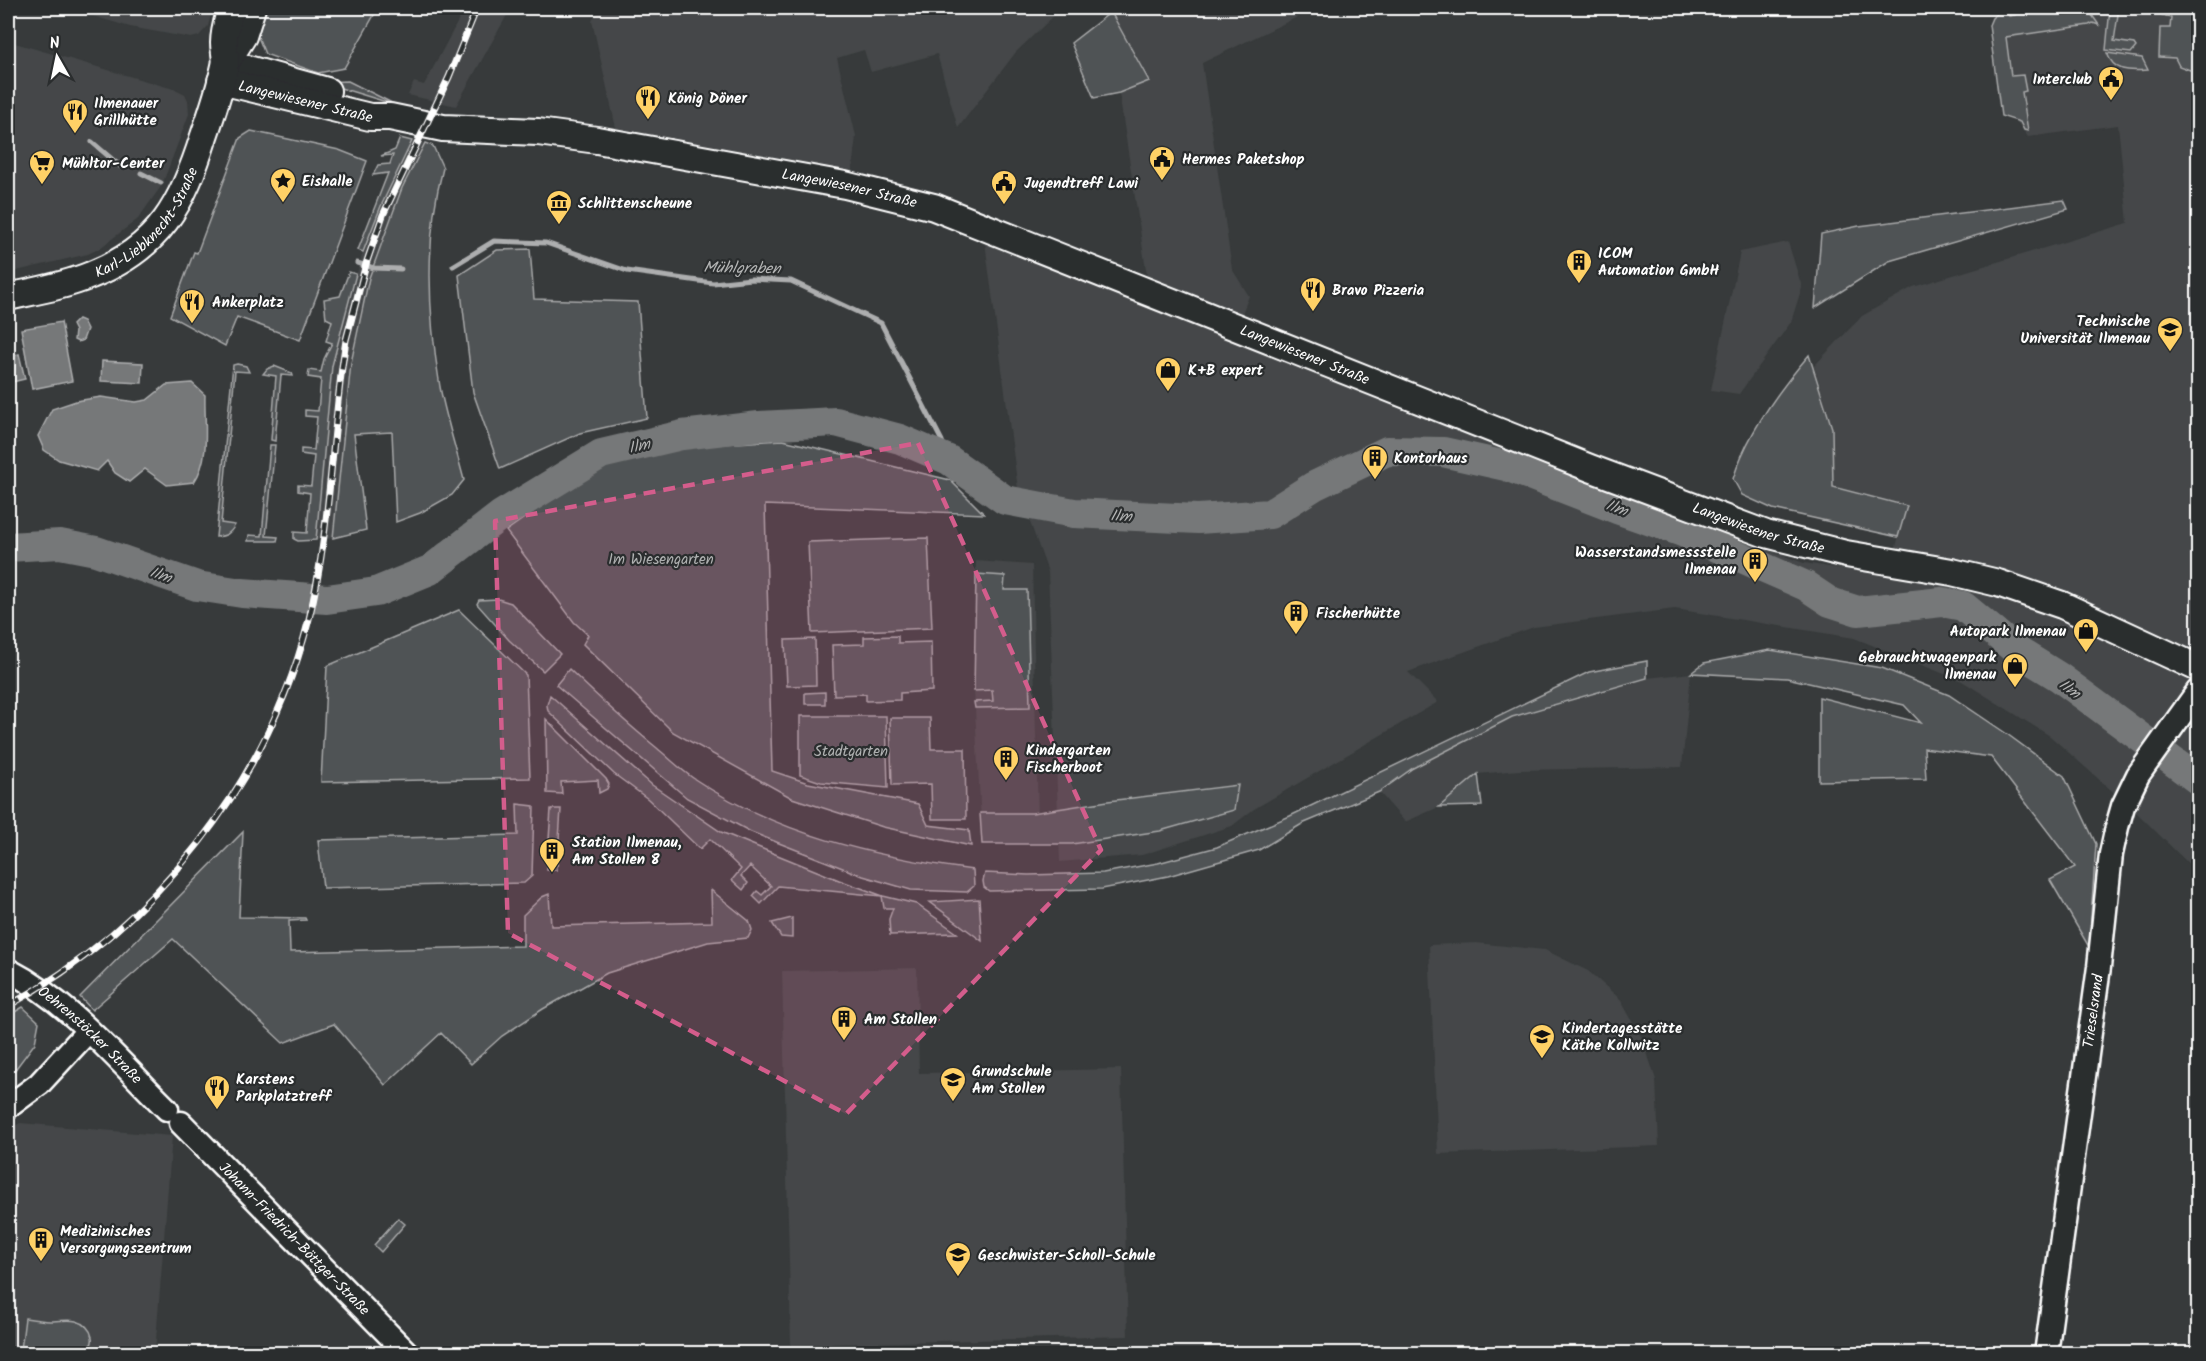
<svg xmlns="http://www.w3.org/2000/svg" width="2206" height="1361" font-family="Kalam,sans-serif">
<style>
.built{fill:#444748}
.green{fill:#505354;stroke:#a8a9aa;stroke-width:1.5}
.water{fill:#767879;stroke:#adaeaf;stroke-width:1.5}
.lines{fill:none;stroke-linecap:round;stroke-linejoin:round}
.stream{stroke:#adaeaf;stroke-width:5}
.river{stroke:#767879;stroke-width:30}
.tertiary-casing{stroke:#fff;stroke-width:27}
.secondary-casing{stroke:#fff;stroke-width:30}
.tertiary{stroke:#2a2d2e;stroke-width:22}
.secondary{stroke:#2a2d2e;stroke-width:26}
.rail-casing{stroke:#fff;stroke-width:7}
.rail{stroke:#2a2d2e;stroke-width:4.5;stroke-dasharray:14;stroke-linecap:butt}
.marked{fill:#d45d8c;fill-opacity:0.2;stroke:#d45d8c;stroke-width:4.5;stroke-dasharray:12 8;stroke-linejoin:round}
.labels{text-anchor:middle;stroke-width:4.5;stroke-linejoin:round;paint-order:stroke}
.poi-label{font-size:15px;font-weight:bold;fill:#fff;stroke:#2a2d2e;text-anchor:start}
.street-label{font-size:15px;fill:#fff;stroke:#2a2d2e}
.park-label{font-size:15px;fill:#b0b2b2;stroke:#2a2d2e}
.water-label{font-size:16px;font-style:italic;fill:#b4b5b5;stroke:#2a2d2e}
</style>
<rect width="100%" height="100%" fill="#373a3b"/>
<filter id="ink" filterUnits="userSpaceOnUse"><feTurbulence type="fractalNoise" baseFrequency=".0167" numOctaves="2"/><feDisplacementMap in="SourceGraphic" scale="12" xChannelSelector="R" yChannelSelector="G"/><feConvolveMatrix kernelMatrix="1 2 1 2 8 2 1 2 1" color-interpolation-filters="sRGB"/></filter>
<g filter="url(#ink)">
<path class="built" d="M 66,8 L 213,8 L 208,26 L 199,36 L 191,38 L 130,27 Z
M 465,8 L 511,8 L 456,106 L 408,95 L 414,82 L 424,85 Z
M 599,8 L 1062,8 L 1016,52 L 958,128 L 937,54 L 871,72 L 864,50 L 837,58 L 856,136 L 852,171 L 616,128 L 592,21 Z
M 1116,8 L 1316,8 L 1202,63 L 1232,269 L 1249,296 L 1241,316 L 1148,282 L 1119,93 L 1149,81 L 1111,12 Z
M 2082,8 L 2198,8 L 2198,873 L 2137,813 L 2050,736 L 1962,681 L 1854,638 L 1675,609 L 1534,627 L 1408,672 L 1438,702 L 1254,809 L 1232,826 L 1142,855 L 1060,862 L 1048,572 L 1018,489 L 985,242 L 1673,517 L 1804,563 L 1888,576 L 1907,506 L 1833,487 L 1832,428 L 1814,366 L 1862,316 L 1913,287 L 2128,223 L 2118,125 L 2028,137 L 2012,115 L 2003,35 Z
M 8,41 L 177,90 L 185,94 L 188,100 L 189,114 L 162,185 L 138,219 L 100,248 L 88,254 L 8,273 Z
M 412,141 L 425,143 L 402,188 L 375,258 L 361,310 L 351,363 L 333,538 L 316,540 L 332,366 L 340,333 L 363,252 L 381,206 Z
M 1788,242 L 1802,287 L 1791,322 L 1739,394 L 1711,390 L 1740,252 Z
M 976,561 L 1032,565 L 1038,821 L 981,822 L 974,691 Z
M 1691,673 L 1682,767 L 1519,770 L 1478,774 L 1439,807 L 1405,822 L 1379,792 L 1413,768 L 1512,717 L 1647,678 Z
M 1476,943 L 1545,950 L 1588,971 L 1620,999 L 1643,1040 L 1656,1080 L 1659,1146 L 1438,1154 L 1429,945 Z
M 917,968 L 919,1073 L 1121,1069 L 1128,1336 L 791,1345 L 782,971 Z
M 20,1123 L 172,1136 L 155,1353 L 8,1353 L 8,1130 Z
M 1131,1349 L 1131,1354 L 891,1353 Z"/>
<path class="green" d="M 261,8 L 378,8 L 344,68 L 318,73 L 265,54 L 254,27 Z
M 2003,8 L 2008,8 L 2009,16 L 2015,15 L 2022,8 L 2030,8 L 2030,10 L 2050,8 L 2087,8 L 2099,25 L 2093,23 L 2089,25 L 2006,37 L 2011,76 L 2023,75 L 2026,91 L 2022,92 L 2028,131 L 2024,130 L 2020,122 L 2001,116 L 1989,25 L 1992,18 Z
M 2110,8 L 2119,8 L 2114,41 L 2134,44 L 2136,47 L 2131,53 L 2106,50 Z
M 2163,8 L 2198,8 L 2198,73 L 2179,66 L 2175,58 L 2159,57 L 2160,28 L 2170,28 L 2171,17 L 2162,15 Z
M 1111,12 L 1149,81 L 1119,93 L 1094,98 L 1071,43 Z
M 2107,53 L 2142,58 L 2148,70 C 2130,71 2114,73 2107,53 Z
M 348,81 L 396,105 L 321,82 Z
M 251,131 L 339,150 L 367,161 L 300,340 L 237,317 L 225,346 L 170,316 L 194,252 L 197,253 L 240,138 Z
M 400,138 L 412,141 L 381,206 L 363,252 L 358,250 L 388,173 L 373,175 L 378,165 L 390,164 L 393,155 L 381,156 L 395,150 Z
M 425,143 L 433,146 L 443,168 C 424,239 428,315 440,387 C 446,418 456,449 464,480 L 452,495 L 420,513 L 396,522 L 392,432 L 354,434 L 366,530 L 333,538 L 351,363 L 369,278 L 402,188 Z
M 2064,200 L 2068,209 L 1889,261 L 1815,308 L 1821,234 L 1859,226 Z
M 530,249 L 534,299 L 638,302 L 647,418 L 580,433 L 500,469 L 473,392 L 459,275 L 497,250 Z
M 349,272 L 356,274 L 332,366 L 316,540 L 298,541 L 294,539 L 294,532 L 307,533 L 310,493 L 298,491 L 298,485 L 311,486 L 314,456 L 301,454 L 301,449 L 314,450 L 317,417 L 305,416 L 305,410 L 318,411 L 321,379 L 308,377 L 309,370 L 321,372 L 324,359 L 332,343 L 326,341 L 332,321 L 326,318 L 324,299 L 340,296 Z
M 1809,355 L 1832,428 L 1833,487 L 1907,506 L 1898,537 L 1773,509 L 1742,495 L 1733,479 C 1747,434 1778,391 1809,355 Z
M 237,364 L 246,366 L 249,372 L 235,371 L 221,523 L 235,525 C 230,534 226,536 216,537 L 233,365 Z
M 274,366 L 292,373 L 293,376 L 281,375 L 275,441 L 271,440 L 276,376 L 263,374 L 267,369 Z
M 783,440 L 950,480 L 984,514 L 765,505 L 772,771 L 808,783 L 918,804 L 928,825 L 969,830 L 971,846 L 883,827 L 792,798 L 673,732 L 583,644 L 588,635 L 574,622 L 506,531 L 601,464 L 692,446 Z
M 270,445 L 275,445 L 266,536 L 278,537 L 277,541 L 248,541 L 249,535 L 262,536 Z
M 928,538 L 932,628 L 812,633 L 808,542 Z
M 976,574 L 1005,576 L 1004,590 L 1027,590 L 1030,707 L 975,708 L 974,702 L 993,701 L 992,690 L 974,691 Z
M 498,599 L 511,603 L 560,654 L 543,671 L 509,640 L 477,604 L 479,600 Z
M 459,610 L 526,675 L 530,778 L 321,782 L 327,666 Z
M 898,636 L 898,643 L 931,642 L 932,691 L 900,693 L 900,700 L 866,701 L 866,694 L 834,695 L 832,645 L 864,644 L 864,637 Z
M 815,639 L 816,685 L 787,686 L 785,640 Z
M 1770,650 L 1882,668 L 1949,695 L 2007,734 L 2064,776 L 2096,844 L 2089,947 L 2050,880 L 2075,867 L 1991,757 L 1924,748 L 1926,779 L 1819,781 L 1819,697 L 1921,723 L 1904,705 L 1787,678 L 1691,673 L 1704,663 Z
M 1647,661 L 1647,678 L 1512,717 L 1413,768 L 1379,792 L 1302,824 L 1259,850 L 1168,876 L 1102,889 L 989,891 L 984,887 L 983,881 L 985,873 L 1028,875 L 1103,873 L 1158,863 L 1217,847 L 1290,816 L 1589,672 Z
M 569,669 C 598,697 626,723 657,748 C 669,758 680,769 693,778 C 776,834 875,857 973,870 L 974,886 L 967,892 L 911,890 L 863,876 L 751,832 L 687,798 L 556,685 Z
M 825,692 L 825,704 L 805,704 L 805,693 Z
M 550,695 L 652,785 L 721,832 L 839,880 L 883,896 L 916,904 L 957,933 L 890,935 L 889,919 L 893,908 L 884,908 L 882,896 L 778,886 L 761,904 L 753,896 L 757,891 L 762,895 L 771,886 L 750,866 L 741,876 L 748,883 L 743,890 L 732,880 L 741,869 L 710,839 L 700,849 L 648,799 L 614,774 L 548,711 L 547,705 Z
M 800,716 L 886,716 L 888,788 L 821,782 L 800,775 Z
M 890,718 L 930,718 L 931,749 L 965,749 L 966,819 L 932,819 L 931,784 L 892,785 Z
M 546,719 L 606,779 L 609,784 L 607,789 L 599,793 L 598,780 L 561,782 L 562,794 L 547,793 Z
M 1478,774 L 1482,806 L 1439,807 Z
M 1238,785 L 1234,810 L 1160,831 L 1072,844 L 982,844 L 980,813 L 1032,813 L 1108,801 Z
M 517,804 L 534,806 L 532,876 L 524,883 L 323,888 L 318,840 L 518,835 Z
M 551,809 L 561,809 L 557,870 L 547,870 Z
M 243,832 L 239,917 L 305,918 L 306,920 L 289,921 L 290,952 L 523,946 L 523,915 L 542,897 L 549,894 L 551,926 L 712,922 L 711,890 L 749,921 L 752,930 L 748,938 L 708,942 L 607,973 L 543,1009 L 502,1036 L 471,1064 L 441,1033 L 385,1085 L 334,1024 L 283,1043 L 173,939 L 92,1010 L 80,997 Z
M 979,899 L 982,941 L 930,902 Z
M 792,918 L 792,938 L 781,937 L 772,923 Z
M 23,1007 L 39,1022 L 35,1043 L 8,1079 L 8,1016 Z
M 398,1218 L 405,1224 L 381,1252 L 374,1245 Z
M 25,1318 C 34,1319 44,1321 53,1321 C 60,1321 69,1319 76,1321 C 84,1323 90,1328 92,1337 C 97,1360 38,1354 23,1353 L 21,1350 Z"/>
<path class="water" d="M 78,319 L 83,321 L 87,329 L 83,340 L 78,342 L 74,340 L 75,331 L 72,325 Z
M 61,322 L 72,381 L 32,389 L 21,329 Z
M 19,354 L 25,379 L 8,383 L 8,357 Z
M 102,361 L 143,363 L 142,383 L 101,381 Z
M 192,383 L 205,395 C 204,424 211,457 194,482 L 167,485 L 145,469 L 129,482 L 115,473 L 107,461 L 97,471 L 59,460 L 44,450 L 38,436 L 52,409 L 76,401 L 101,397 L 136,402 L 147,400 L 166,385 Z"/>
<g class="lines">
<path class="stream" d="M 92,142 L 120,166
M 141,173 L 161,183
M 357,263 L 374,268 L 401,269
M 453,266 L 494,241 L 546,243 L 627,271 L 713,283 L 751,279 L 791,281 L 881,323 L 942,441 L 949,460"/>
<path class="river" d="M 8,547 L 60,544 L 96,551 L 197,586 L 242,593 L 327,599 L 376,592 L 430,570 L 501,515 L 601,454 L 682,435 L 759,426 L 836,422 L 900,439 L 949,460 L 1005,500 L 1074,513 L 1198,519 L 1270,514 L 1314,486 L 1387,451 L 1443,452 L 1506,466 L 1617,509 L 1680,531 L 1806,586 L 1830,602 L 1858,611 L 1942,602 L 1963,606 L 2017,651 L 2059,677 L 2198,780"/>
<defs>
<g id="tertiary">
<path id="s1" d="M 8,970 C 70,1002 118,1061 167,1109"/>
<path d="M 8,1107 L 39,1084 L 88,1031"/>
<path id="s2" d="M 181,1123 L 408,1354"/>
<path id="s3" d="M 2046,1354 L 2099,967 L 2111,854 L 2117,827 L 2123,806 L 2138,775 L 2198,691"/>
</g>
<g id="secondary">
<path d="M 226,63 L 327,91"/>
<path d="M 226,63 L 243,36 L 252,8"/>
<path id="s4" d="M 221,81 L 370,117 L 390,117 L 443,128 L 538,132 L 597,140 L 845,185 L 934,207 L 1590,468 L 1766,534 L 1846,554 L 1952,572 L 1998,583 L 2062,605 L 2198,668"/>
<path id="s5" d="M 8,297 C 35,291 65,286 91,275 C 160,248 183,203 204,136 C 212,113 220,89 225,66 C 227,58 224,51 224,43 C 224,31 228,19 231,8"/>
</g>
</defs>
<use href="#tertiary" class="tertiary-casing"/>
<use href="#secondary" class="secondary-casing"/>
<use href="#tertiary" class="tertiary"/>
<use href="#secondary" class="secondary"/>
<defs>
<path id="rail" d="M 8,1006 C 155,925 268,783 309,619 C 329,537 331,451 342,367 L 346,340 L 366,264 L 383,215 L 449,77 L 477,8"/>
</defs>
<use href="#rail" class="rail-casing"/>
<use href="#rail" class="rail"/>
</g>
</g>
<path class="marked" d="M 918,443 L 1101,850 L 846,1114 L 508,933 L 495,521 Z"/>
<defs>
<symbol id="civic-pin" viewBox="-11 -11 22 30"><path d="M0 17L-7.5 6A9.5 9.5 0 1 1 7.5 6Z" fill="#ffd166" stroke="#2a2d2e"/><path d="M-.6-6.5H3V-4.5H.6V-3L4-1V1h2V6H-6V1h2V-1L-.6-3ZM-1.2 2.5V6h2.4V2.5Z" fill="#111"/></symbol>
<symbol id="restaurant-pin" viewBox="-11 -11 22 30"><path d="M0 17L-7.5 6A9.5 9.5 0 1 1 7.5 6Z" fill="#ffd166" stroke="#2a2d2e"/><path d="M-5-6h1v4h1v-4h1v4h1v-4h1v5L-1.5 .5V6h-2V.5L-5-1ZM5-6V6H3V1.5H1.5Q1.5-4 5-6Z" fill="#111"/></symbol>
<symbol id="supermarket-pin" viewBox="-11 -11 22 30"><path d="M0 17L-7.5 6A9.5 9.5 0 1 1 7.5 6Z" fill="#ffd166" stroke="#2a2d2e"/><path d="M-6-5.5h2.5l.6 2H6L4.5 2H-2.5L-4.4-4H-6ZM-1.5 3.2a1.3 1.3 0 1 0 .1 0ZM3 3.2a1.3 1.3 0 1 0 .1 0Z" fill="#111"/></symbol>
<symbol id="sight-pin" viewBox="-11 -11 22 30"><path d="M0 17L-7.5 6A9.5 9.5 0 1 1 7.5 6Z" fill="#ffd166" stroke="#2a2d2e"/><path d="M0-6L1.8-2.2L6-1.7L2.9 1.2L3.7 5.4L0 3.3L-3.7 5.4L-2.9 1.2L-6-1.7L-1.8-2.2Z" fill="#111"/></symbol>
<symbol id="museum-pin" viewBox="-11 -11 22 30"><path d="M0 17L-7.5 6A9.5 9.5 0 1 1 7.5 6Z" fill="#ffd166" stroke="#2a2d2e"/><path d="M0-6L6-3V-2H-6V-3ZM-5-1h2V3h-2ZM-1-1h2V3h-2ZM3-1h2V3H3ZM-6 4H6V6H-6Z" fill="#111"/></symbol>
<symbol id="building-pin" viewBox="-11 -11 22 30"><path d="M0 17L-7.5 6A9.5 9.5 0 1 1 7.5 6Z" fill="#ffd166" stroke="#2a2d2e"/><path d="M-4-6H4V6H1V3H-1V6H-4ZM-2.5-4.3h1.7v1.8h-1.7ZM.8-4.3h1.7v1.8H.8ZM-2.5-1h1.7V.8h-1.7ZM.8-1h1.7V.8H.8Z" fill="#111"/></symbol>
<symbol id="university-pin" viewBox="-11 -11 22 30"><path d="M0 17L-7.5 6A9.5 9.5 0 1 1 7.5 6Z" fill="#ffd166" stroke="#2a2d2e"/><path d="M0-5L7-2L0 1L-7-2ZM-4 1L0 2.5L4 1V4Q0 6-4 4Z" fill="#111"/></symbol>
<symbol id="shop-pin" viewBox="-11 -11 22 30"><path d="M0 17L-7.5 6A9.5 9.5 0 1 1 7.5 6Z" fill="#ffd166" stroke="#2a2d2e"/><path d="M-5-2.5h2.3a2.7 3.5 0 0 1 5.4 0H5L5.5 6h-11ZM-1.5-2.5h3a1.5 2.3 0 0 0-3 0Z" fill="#111"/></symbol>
<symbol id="school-pin" viewBox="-11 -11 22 30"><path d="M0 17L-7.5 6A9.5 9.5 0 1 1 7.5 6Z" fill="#ffd166" stroke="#2a2d2e"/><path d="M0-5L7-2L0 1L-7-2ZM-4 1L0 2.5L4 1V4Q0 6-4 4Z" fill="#111"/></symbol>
</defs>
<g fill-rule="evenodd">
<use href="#civic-pin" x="2096" y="64" width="30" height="40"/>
<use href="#restaurant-pin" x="633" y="83" width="30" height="40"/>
<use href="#restaurant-pin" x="60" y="97" width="30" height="40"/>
<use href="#civic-pin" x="1147" y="144" width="30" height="40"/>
<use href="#supermarket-pin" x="27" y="148" width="30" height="40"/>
<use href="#sight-pin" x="268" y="166" width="30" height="40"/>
<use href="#civic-pin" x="989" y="168" width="30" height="40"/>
<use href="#museum-pin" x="544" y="188" width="30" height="40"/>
<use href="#building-pin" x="1564" y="247" width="30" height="40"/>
<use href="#restaurant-pin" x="1298" y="275" width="30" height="40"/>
<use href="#restaurant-pin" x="177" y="287" width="30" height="40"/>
<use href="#university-pin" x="2155" y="315" width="30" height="40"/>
<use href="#shop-pin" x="1153" y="355" width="30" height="40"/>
<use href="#building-pin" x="1360" y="443" width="30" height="40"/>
<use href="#building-pin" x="1740" y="546" width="30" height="40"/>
<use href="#building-pin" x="1281" y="598" width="30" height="40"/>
<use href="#shop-pin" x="2071" y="616" width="30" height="40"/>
<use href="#shop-pin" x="2000" y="651" width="30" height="40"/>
<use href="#building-pin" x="991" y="744" width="30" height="40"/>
<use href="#building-pin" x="537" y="836" width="30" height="40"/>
<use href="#building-pin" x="829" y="1004" width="30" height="40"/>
<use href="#school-pin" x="1527" y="1022" width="30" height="40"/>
<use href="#school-pin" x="938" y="1065" width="30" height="40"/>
<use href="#restaurant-pin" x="202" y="1073" width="30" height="40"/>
<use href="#building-pin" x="26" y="1225" width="30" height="40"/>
<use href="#school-pin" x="943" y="1240" width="30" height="40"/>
</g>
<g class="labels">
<g class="poi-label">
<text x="2092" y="84" text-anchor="end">Interclub</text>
<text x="668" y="103">König Döner</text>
<text x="94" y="108">Ilmenauer<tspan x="94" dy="17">Grillhütte</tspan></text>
<text x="1182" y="164">Hermes Paketshop</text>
<text x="62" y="168">Mühltor-Center</text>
<text x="302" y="186">Eishalle</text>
<text x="1024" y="188">Jugendtreff Lawi</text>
<text x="578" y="208">Schlittenscheune</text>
<text x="1598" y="258">ICOM<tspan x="1598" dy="17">Automation GmbH</tspan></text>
<text x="1332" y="295">Bravo Pizzeria</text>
<text x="212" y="307">Ankerplatz</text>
<text x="2150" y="326" text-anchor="end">Technische<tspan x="2150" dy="17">Universität Ilmenau</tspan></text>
<text x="1188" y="375">K+B expert</text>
<text x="1394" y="463">Kontorhaus</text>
<text x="1736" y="557" text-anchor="end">Wasserstandsmessstelle<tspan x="1736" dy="17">Ilmenau</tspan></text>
<text x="1316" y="618">Fischerhütte</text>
<text x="2066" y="636" text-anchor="end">Autopark Ilmenau</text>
<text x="1996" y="662" text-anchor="end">Gebrauchtwagenpark<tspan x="1996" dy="17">Ilmenau</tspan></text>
<text x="1026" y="755">Kindergarten<tspan x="1026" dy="17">Fischerboot</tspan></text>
<text x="572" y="847">Station Ilmenau,<tspan x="572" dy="17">Am Stollen 8</tspan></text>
<text x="864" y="1024">Am Stollen</text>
<text x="1562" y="1033">Kindertagesstätte<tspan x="1562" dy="17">Käthe Kollwitz</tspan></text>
<text x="972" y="1076">Grundschule<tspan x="972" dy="17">Am Stollen</tspan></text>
<text x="236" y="1084">Karstens<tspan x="236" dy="17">Parkplatztreff</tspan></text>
<text x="60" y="1236">Medizinisches<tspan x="60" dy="17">Versorgungszentrum</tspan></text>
<text x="978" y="1260">Geschwister-Scholl-Schule</text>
</g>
<g class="street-label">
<text dy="5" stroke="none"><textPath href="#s4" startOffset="87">Langewiesener Straße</textPath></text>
<text dy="5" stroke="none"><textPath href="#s4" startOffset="639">Langewiesener Straße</textPath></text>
<text dy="5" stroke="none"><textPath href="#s5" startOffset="165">Karl-Liebknecht-Straße</textPath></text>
<text dy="5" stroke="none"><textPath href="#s4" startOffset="1125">Langewiesener Straße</textPath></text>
<text dy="5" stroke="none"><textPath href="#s4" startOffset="1611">Langewiesener Straße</textPath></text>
<text dy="5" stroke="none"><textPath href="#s3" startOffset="346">Trieselsrand</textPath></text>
<text dy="5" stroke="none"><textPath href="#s1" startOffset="105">Oehrenstöcker Straße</textPath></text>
<text dy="5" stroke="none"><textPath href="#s2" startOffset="162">Johann-Friedrich-Böttger-Straße</textPath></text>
</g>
<g class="park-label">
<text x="661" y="564">Im Wiesengarten</text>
<text x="851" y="756">Stadtgarten</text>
</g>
<g class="water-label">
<text transform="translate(742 267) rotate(1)" y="6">Mühlgraben</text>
<text transform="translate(639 445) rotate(-13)" y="6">Ilm</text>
<text transform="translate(1617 507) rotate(20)" y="6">Ilm</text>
<text transform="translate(1121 515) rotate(3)" y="6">Ilm</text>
<text transform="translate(161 574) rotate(19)" y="6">Ilm</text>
<text transform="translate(2070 688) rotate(36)" y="6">Ilm</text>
</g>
</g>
<rect width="2206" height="1361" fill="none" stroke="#2a2d2e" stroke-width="30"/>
<rect x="15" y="15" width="2176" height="1331" fill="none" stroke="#fff" stroke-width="2" filter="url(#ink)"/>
<g transform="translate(57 57) rotate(351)" stroke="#2a2d2e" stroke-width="4.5" paint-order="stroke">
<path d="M0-4.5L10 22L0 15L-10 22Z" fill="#ffffff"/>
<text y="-9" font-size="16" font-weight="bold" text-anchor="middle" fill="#ffffff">N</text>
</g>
</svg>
